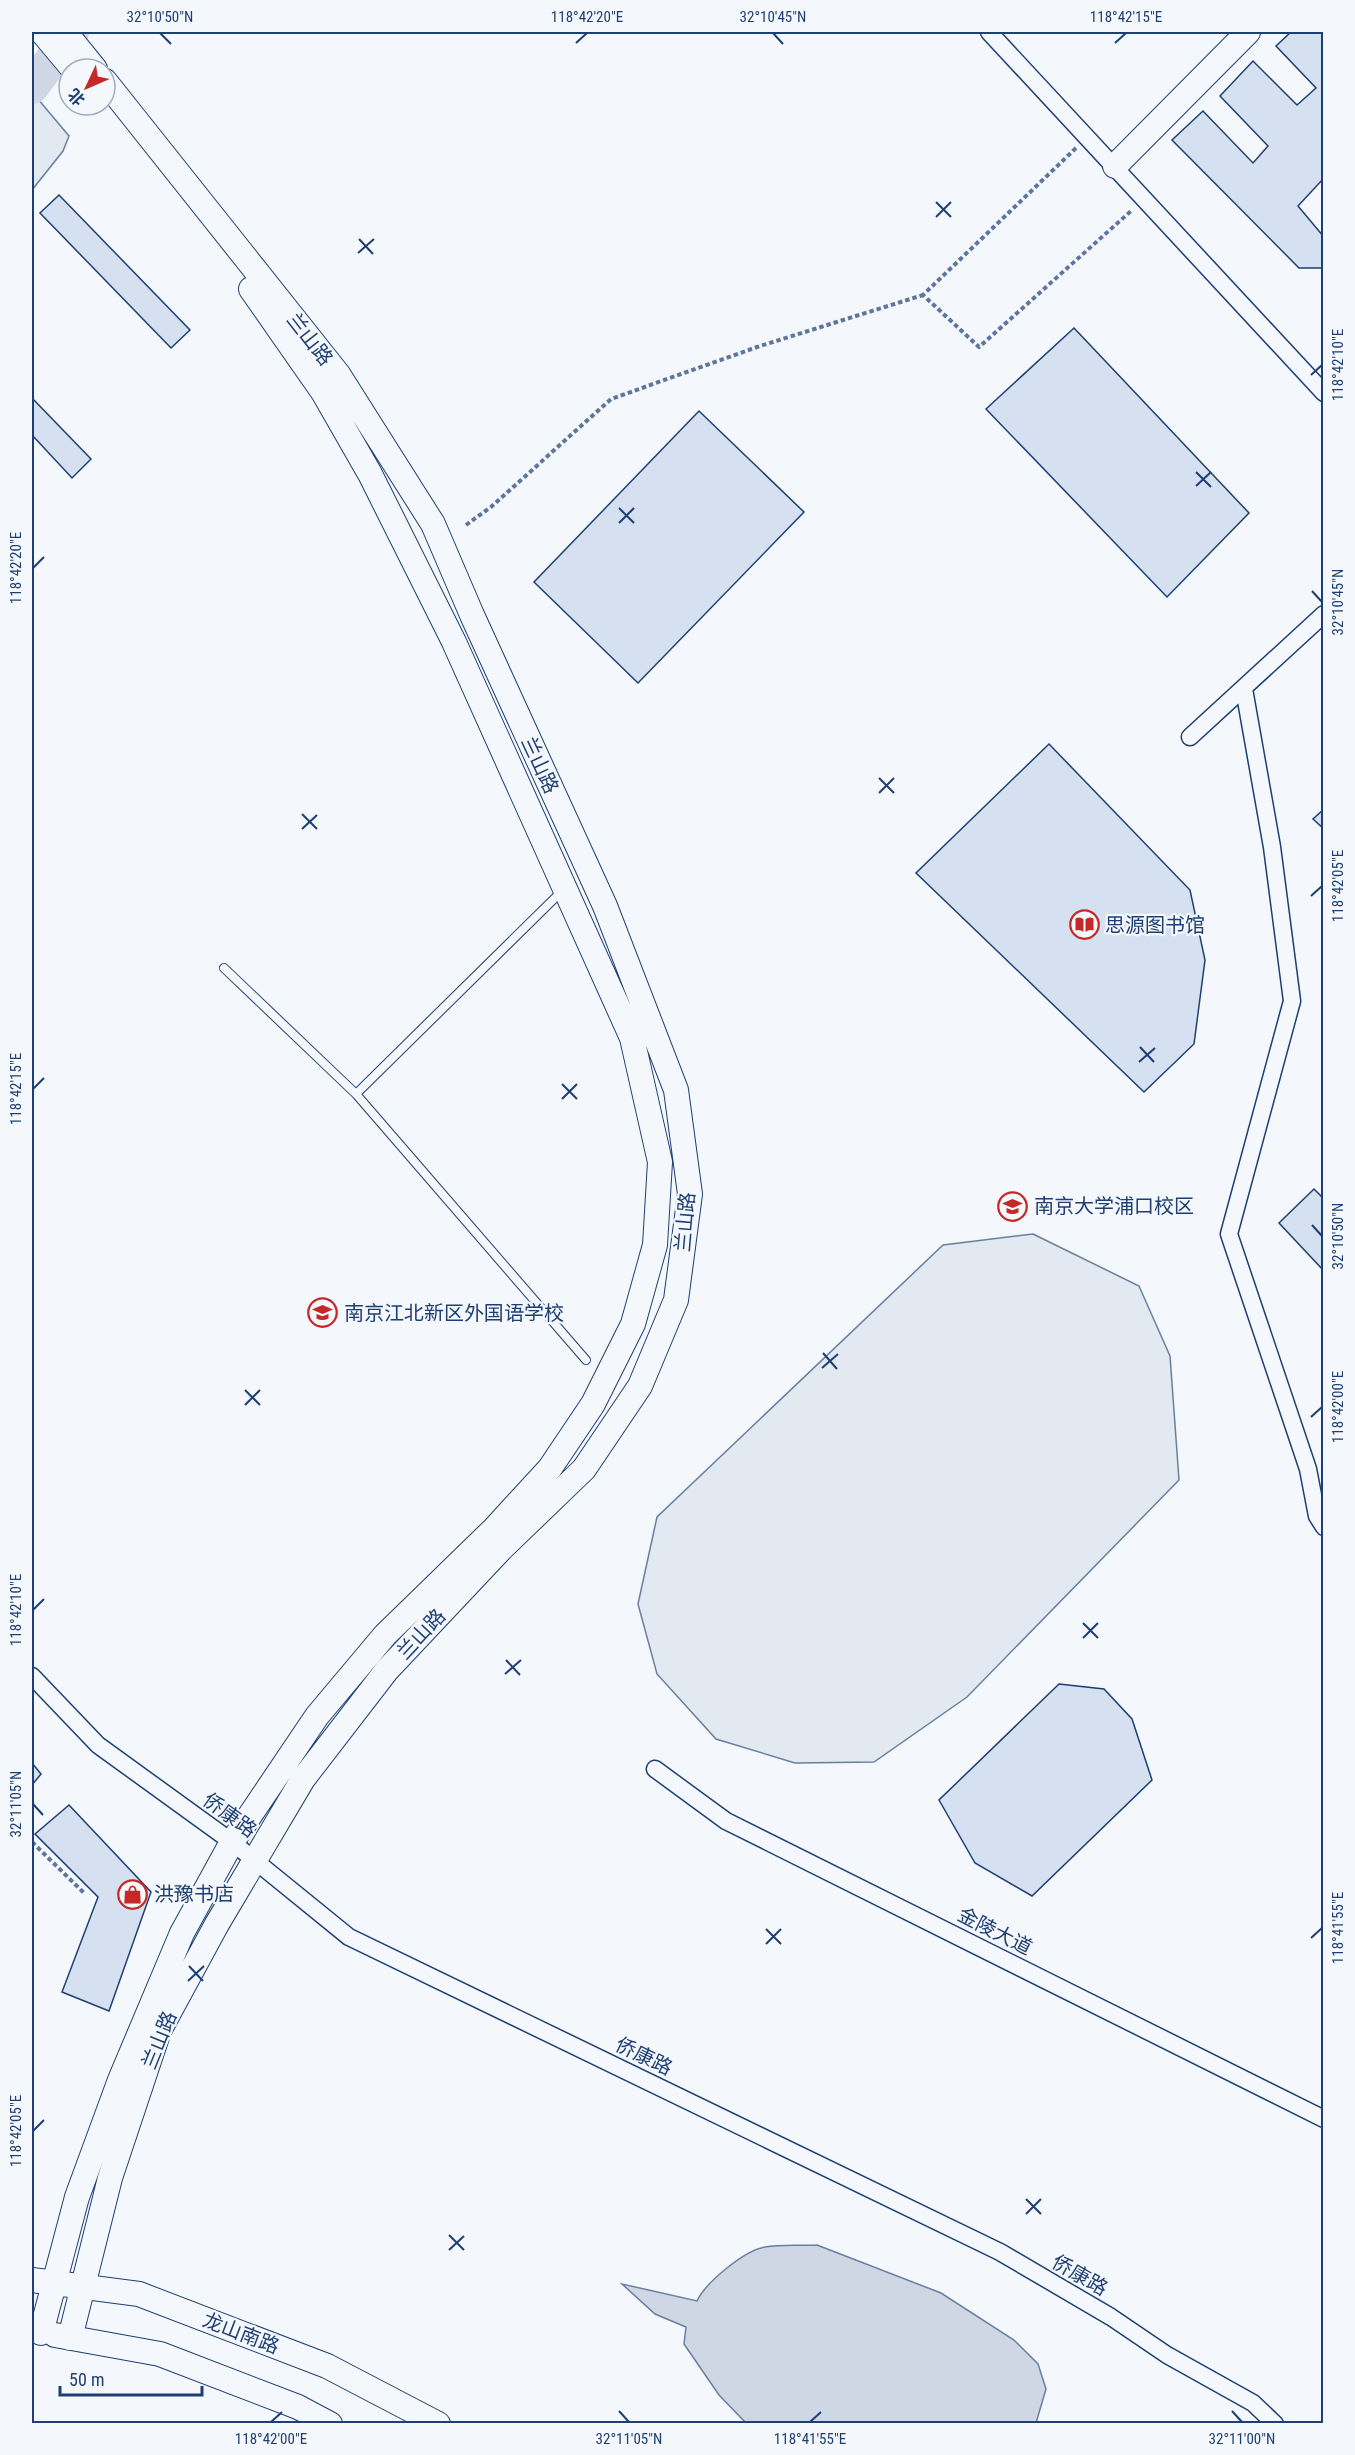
<svg xmlns="http://www.w3.org/2000/svg" width="1355" height="2455" font-family="'Roboto Condensed','Noto Sans SC',sans-serif">
<style>
.green{fill:#e3e9f0;stroke:#687fa3;stroke-width:1.5}
.water{fill:#cfd7e4;stroke:#687fa3;stroke-width:1.5}
.lines{fill:none;stroke-linecap:round;stroke-linejoin:round}
.river{stroke:#cfd7e4;stroke-width:34}
.building{fill:#d5e0f0;stroke:#1d3f73;stroke-width:1.5}
.lane-casing{stroke:#1d3f73;stroke-width:10}
.street-casing{stroke:#1d3f73;stroke-width:19}
.secondary-casing{stroke:#1d3f73;stroke-width:26}
.path{stroke:#5e769c;stroke-width:4;stroke-dasharray:4.5 3;stroke-linecap:butt}
.lane{stroke:#f4f7fb;stroke-width:8}
.street{stroke:#f4f7fb;stroke-width:16}
.secondary{stroke:#f4f7fb;stroke-width:24}
.ticks{fill:none;stroke:#1d3f73;stroke-width:2}
.labels{text-anchor:middle;stroke-width:4.5;stroke-linejoin:round;paint-order:stroke}
.street-label{font-size:20px;fill:#1d3f73;stroke:#f4f7fb}
.poi-label{font-size:20px;fill:#1d3f73;stroke:#f4f7fb;text-anchor:start}
.neatline{fill:none;stroke:#1d3f73;stroke-width:2}
.ticks-label{font-size:15px;text-anchor:middle;fill:#1d3f73}
</style>
<rect width="100%" height="100%" fill="#f4f7fb"/>
<path class="green" d="M 32,92 L 69,136 L 63,151 L 32,190 Z
M 1033,1234 L 1139,1286 L 1170,1356 L 1179,1480 L 967,1697 L 874,1762 L 795,1763 L 716,1739 L 657,1674 L 638,1604 L 657,1517 L 943,1245 Z"/>
<path class="water" d="M 817,2245 L 941,2293 L 1014,2340 L 1038,2364 L 1046,2389 L 1036,2423 L 746,2423 L 719,2395 L 684,2344 L 686,2327 L 655,2314 L 622,2284 L 697,2301 C 706,2282 745,2250 765,2247 C 782,2244 800,2246 817,2245 Z"/>
<g class="lines">
<path class="river" d="M 32,87 L 72,32"/>
</g>
<path class="building" d="M 1291,32 L 1324,32 L 1324,178 L 1298,206 L 1324,237 L 1324,270 L 1321,268 L 1299,268 L 1172,140 L 1203,111 L 1253,163 L 1268,146 L 1220,96 L 1253,61 L 1297,105 L 1316,88 L 1276,46 Z
M 59,195 L 190,330 L 171,348 L 40,213 Z
M 1074,328 L 1249,513 L 1167,597 L 986,409 Z
M 32,398 L 91,459 L 72,478 L 32,435 Z
M 699,411 L 804,512 L 638,683 L 534,582 Z
M 1049,744 L 1190,890 L 1205,960 L 1194,1044 L 1144,1092 L 916,873 Z
M 1324,809 L 1324,829 L 1313,819 Z
M 1314,1189 L 1324,1199 L 1324,1271 L 1279,1223 Z
M 1059,1684 L 1104,1689 L 1132,1719 L 1152,1780 L 1032,1896 L 975,1863 L 939,1800 Z
M 32,1763 L 41,1774 L 32,1785 Z
M 69,1805 L 151,1892 L 109,2011 L 62,1992 L 98,1897 L 35,1834 Z"/>
<g class="lines">
<defs>
<path id="lane" d="M 224,968 L 356,1094 L 586,1360
M 356,1094 L 562,891"/>
<path id="street" d="M 989,32 L 1324,393
M 1244,689 L 1272,847 L 1292,1001 L 1229,1234 L 1308,1469 L 1317,1516 L 1324,1527
M 1190,737 L 1324,614
M 32,1676 L 98,1745 L 232,1842 L 349,1937 L 1000,2252 L 1111,2317 L 1167,2355 L 1253,2403 L 1275,2424
M 655,1769 L 726,1821 L 1324,2119"/>
<path id="secondary" d="M 42,32 L 73,69
M 65,32 L 95,69
M 1115,166 L 1248,32
M 32,2280 L 139,2294 L 327,2366 L 438,2424
M 41,2333 L 77,2197 L 120,2080 L 182,1933 L 232,1842 L 317,1716 L 385,1635 L 494,1529 L 550,1468 L 593,1404 L 633,1324 L 655,1245 L 660,1162 L 632,1038 L 454,642 L 370,474 L 323,392 L 251,289
M 55,2335 L 160,2354 L 298,2407 L 330,2424
M 70,2338 L 110,2178 L 159,2031 L 217,1924 L 303,1779 L 387,1670 L 501,1549 L 584,1469 L 640,1386 L 676,1300 L 690,1194 L 676,1090 L 605,906 L 472,615 L 433,524 L 338,374 L 105,81"/>
</defs>
<use href="#lane" class="lane-casing"/>
<use href="#street" class="street-casing"/>
<use href="#secondary" class="secondary-casing"/>
<path class="path" d="M 1076,148 L 923,295 L 979,347 L 1131,211
M 466,525 L 491,507 L 611,399 L 757,347 L 923,295
M 32,1842 L 84,1893"/>
<use href="#lane" class="lane"/>
<use href="#street" class="street"/>
<use href="#secondary" class="secondary"/>
</g>
<path class="ticks" d="M 160,33 L 171,44M 773,33 L 783,44M 576,43 L 587,33M 1115,43 L 1126,33M 936,202 L 951,217M 936,217 L 951,202M 359,239 L 373,254M 358,253 L 374,239M 1311,375 L 1322,365M 1196,472 L 1211,487M 1196,486 L 1211,472M 619,508 L 634,523M 619,523 L 634,508M 33,568 L 44,557M 1312,591 L 1322,602M 879,778 L 894,793M 879,793 L 894,778M 302,814 L 317,829M 302,829 L 317,815M 1311,896 L 1322,886M 1140,1047 L 1154,1062M 1139,1062 L 1155,1048M 562,1084 L 577,1099M 33,1089 L 44,1078M 562,1099 L 577,1084M 1312,1225 L 1322,1236M 823,1353 L 837,1369M 822,1368 L 838,1354M 245,1390 L 260,1405M 245,1405 L 260,1390M 1311,1417 L 1322,1407M 33,1610 L 44,1599M 1083,1623 L 1098,1638M 1083,1638 L 1098,1623M 506,1660 L 520,1675M 505,1674 L 521,1660M 33,1804 L 43,1815M 766,1929 L 781,1944M 1311,1938 L 1322,1928M 766,1944 L 781,1929M 189,1966 L 203,1981M 188,1981 L 204,1966M 33,2131 L 44,2120M 1026,2199 L 1041,2214M 1026,2214 L 1041,2199M 449,2235 L 464,2250M 449,2250 L 464,2236M 619,2411 L 629,2422M 1232,2411 L 1242,2422M 271,2422 L 282,2412M 810,2422 L 821,2412"/>
<defs>
<symbol id="library-ring" viewBox="-11 -11 22 22"><circle r="9.5" fill="#f4f7fb" stroke="#c62828" stroke-width="1.5"/><path d="M-6-4Q-3-5.5-.7-3.5V5Q-3 3-6 4ZM6-4Q3-5.5 .7-3.5V5Q3 3 6 4Z" fill="#c62828"/></symbol>
<symbol id="university-ring" viewBox="-11 -11 22 22"><circle r="9.5" fill="#f4f7fb" stroke="#c62828" stroke-width="1.5"/><path d="M0-5L7-2L0 1L-7-2ZM-4 1L0 2.5L4 1V4Q0 6-4 4Z" fill="#c62828"/></symbol>
<symbol id="school-ring" viewBox="-11 -11 22 22"><circle r="9.5" fill="#f4f7fb" stroke="#c62828" stroke-width="1.5"/><path d="M0-5L7-2L0 1L-7-2ZM-4 1L0 2.5L4 1V4Q0 6-4 4Z" fill="#c62828"/></symbol>
<symbol id="shop-ring" viewBox="-11 -11 22 22"><circle r="9.5" fill="#f4f7fb" stroke="#c62828" stroke-width="1.5"/><path d="M-5-2.5h2.3a2.7 3.5 0 0 1 5.4 0H5L5.5 6h-11ZM-1.5-2.5h3a1.5 2.3 0 0 0-3 0Z" fill="#c62828"/></symbol>
</defs>
<g fill-rule="evenodd">
<use href="#library-ring" x="1068" y="908" width="33" height="33"/>
<use href="#university-ring" x="996" y="1190" width="33" height="33"/>
<use href="#school-ring" x="306" y="1296" width="33" height="33"/>
<use href="#shop-ring" x="116" y="1878" width="33" height="33"/>
</g>
<g class="labels">
<g class="street-label">
<text transform="translate(310 339) rotate(52)" y="7">兰山路</text>
<text transform="translate(540 765) rotate(65)" y="7">兰山路</text>
<text transform="translate(685 1222) rotate(-85)" y="7">兰山路</text>
<text transform="translate(421 1634) rotate(-47)" y="7">兰山路</text>
<text transform="translate(230 1815) rotate(36)" y="7">侨康路</text>
<text transform="translate(995 1931) rotate(27)" y="7">金陵大道</text>
<text transform="translate(159 2040) rotate(-68)" y="7">兰山路</text>
<text transform="translate(644 2056) rotate(26)" y="7">侨康路</text>
<text transform="translate(1080 2275) rotate(30)" y="7">侨康路</text>
<text transform="translate(241 2333) rotate(21)" y="7">龙山南路</text>
</g>
<g class="poi-label">
<text x="1105" y="932">思源图书馆</text>
<text x="1034" y="1213">南京大学浦口校区</text>
<text x="344" y="1320">南京江北新区外国语学校</text>
<text x="154" y="1901">洪豫书店</text>
</g>
</g>
<rect width="1355" height="2455" fill="none" stroke="#f4f7fb" stroke-width="66"/>
<g transform="translate(87 87) rotate(226)"><circle r="28" fill="#f4f7fb" stroke="#9eadc5" stroke-width="1.5"/>
<path d="M0-4.5L10 22L0 15L-10 22Z" fill="#c62828"/>
<text y="-9" font-size="16" font-weight="bold" text-anchor="middle" fill="#1d3f73">北</text>
</g>
<path d="M60 2386v9h142v-9" fill="none" stroke="#1d3f73" stroke-width="3"/>
<text x="69" y="2386" font-size="18" fill="#1d3f73" stroke="#f4f7fb" stroke-width="4.5" paint-order="stroke">50 m</text>
<rect x="33" y="33" width="1289" height="2389" class="neatline"/>
<g class="ticks-label">
<text x="160" y="22">32°10'50"N</text>
<text x="587" y="22">118°42'20"E</text>
<text x="773" y="22">32°10'45"N</text>
<text x="1126" y="22">118°42'15"E</text>
<text transform="translate(1338 365) rotate(-90)" y="5">118°42'10"E</text>
<text transform="translate(16 568) rotate(-90)" y="5">118°42'20"E</text>
<text transform="translate(1338 602) rotate(-90)" y="5">32°10'45"N</text>
<text transform="translate(1338 886) rotate(-90)" y="5">118°42'05"E</text>
<text transform="translate(16 1089) rotate(-90)" y="5">118°42'15"E</text>
<text transform="translate(1338 1236) rotate(-90)" y="5">32°10'50"N</text>
<text transform="translate(1338 1407) rotate(-90)" y="5">118°42'00"E</text>
<text transform="translate(16 1610) rotate(-90)" y="5">118°42'10"E</text>
<text transform="translate(16 1804) rotate(-90)" y="5">32°11'05"N</text>
<text transform="translate(1338 1928) rotate(-90)" y="5">118°41'55"E</text>
<text transform="translate(16 2131) rotate(-90)" y="5">118°42'05"E</text>
<text x="271" y="2444">118°42'00"E</text>
<text x="629" y="2444">32°11'05"N</text>
<text x="810" y="2444">118°41'55"E</text>
<text x="1242" y="2444">32°11'00"N</text>
</g>
</svg>
